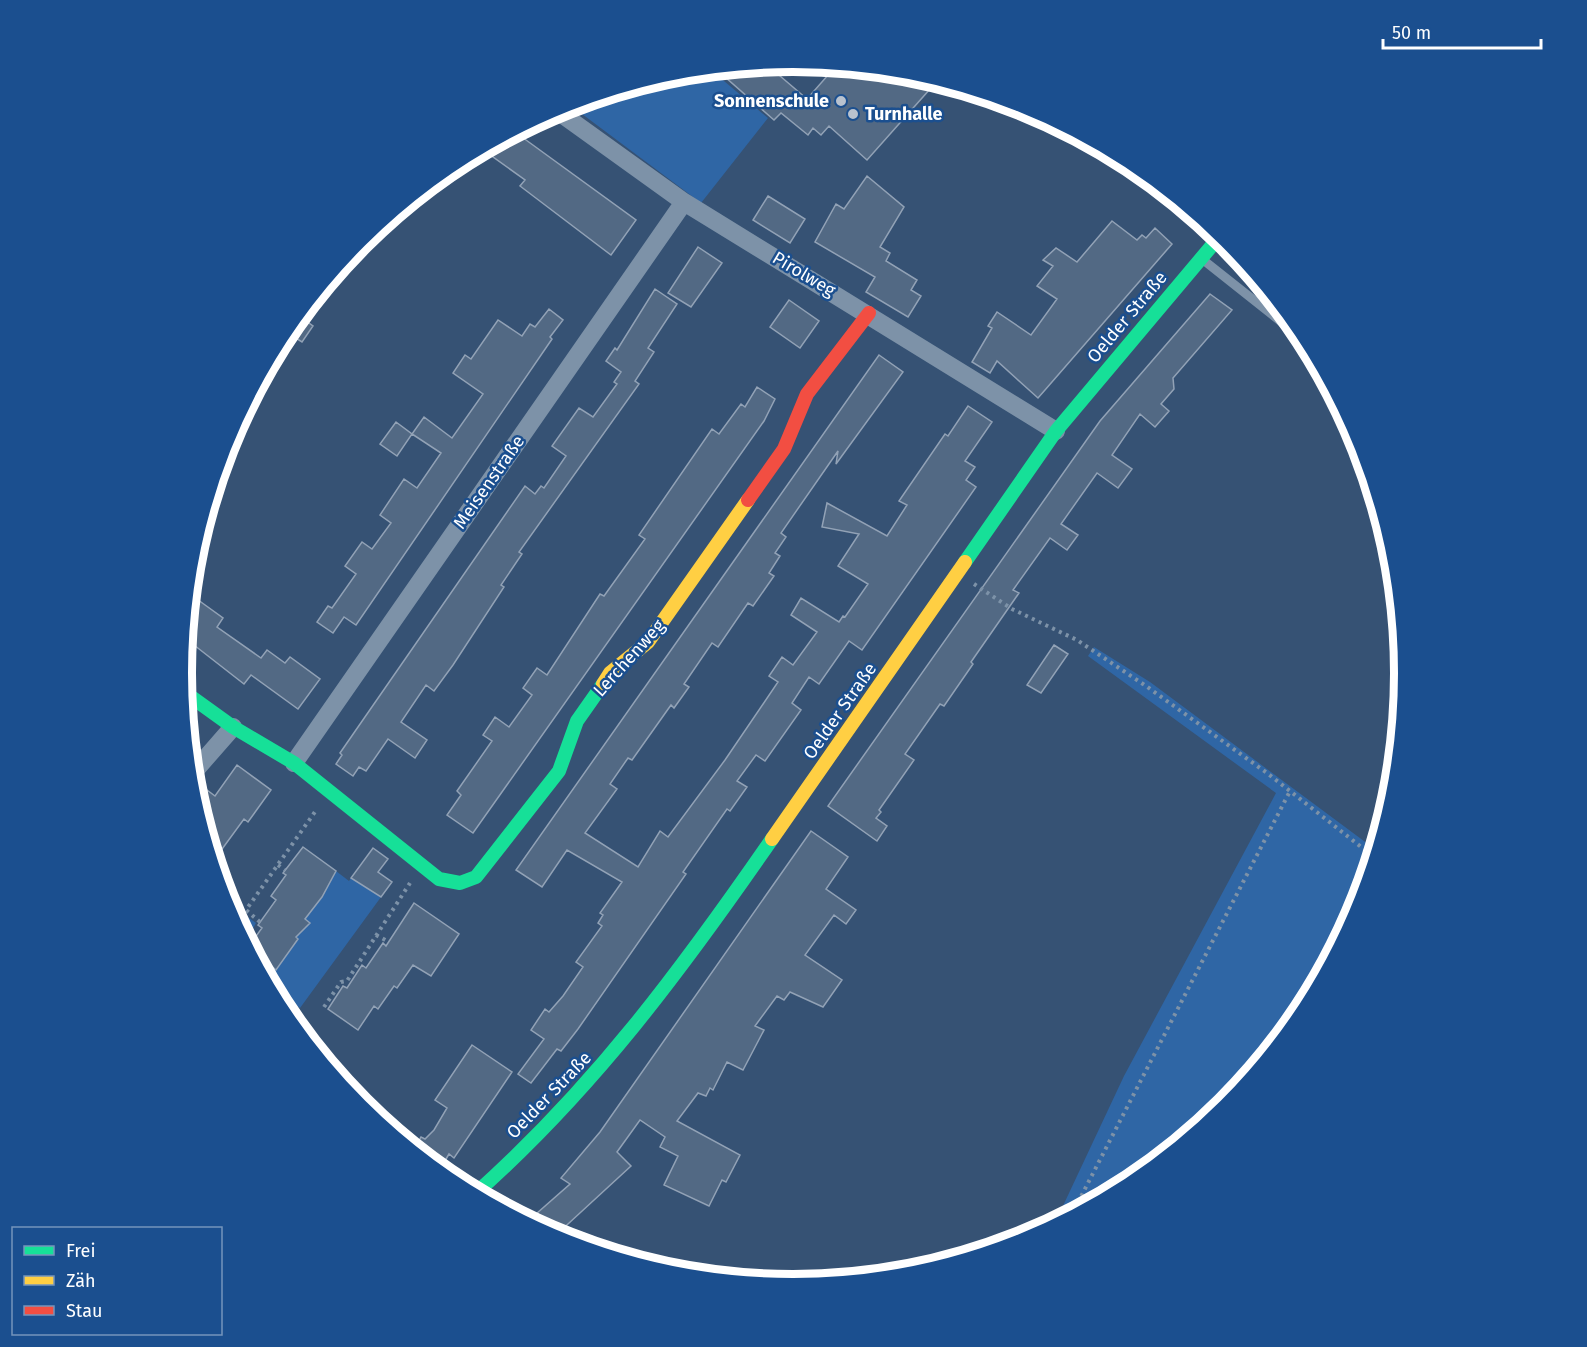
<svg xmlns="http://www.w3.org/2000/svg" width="1587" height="1347" font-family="'Fira Sans',sans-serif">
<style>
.green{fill:#2f66a5}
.building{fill:#526984;stroke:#92a2b6;stroke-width:1.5}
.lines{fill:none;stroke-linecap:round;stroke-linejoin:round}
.path{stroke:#7d92a8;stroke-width:4;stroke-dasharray:3 4.5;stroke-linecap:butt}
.lane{stroke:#7d92a8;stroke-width:9}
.street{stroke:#7d92a8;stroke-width:18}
.fast{stroke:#16e098;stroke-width:14}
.slow{stroke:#ffcf43;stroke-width:14}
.jam{stroke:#f24e42;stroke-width:14}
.poi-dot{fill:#b9c2ce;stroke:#1b4f8f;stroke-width:2}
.labels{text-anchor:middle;stroke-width:5;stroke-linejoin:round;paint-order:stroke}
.poi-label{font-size:18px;font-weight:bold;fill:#fff;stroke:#1b4f8f;text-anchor:end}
.street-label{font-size:18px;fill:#fff;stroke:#1b4f8f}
.rim{fill:none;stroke:#fff;stroke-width:8}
</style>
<rect width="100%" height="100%" fill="#365274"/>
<path class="green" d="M 711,70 L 768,118 L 701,203 L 570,105 L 674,73 Z
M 1094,647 L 1150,682 L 1376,850 L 1359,908 L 1302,1014 L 1226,1106 L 1133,1183 L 1054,1225 L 1124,1076 L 1276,793 L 1088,656 Z
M 336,871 L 349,881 L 351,878 L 381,897 L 300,1008 L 271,989 L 273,984 L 265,977 L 251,951 L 275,969 L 307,922 L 310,923 L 303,918 Z
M 235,908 L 256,923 L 246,941 L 231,913 Z"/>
<path class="building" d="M 766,64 L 807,99 L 836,66 L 912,73 L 930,89 L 867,160 L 829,126 L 821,135 L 813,128 L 808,135 L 781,113 L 774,120 L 716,69 Z
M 515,132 L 636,220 L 611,255 L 520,186 L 525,180 L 482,149 Z
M 867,176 L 904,207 L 880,247 L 890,253 L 886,261 L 917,280 L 911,290 L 921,296 L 908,317 L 866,292 L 875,277 L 815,242 L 836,204 L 844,209 Z
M 768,196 L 805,219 L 790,243 L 753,220 Z
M 1112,221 L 1137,240 L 1142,235 L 1146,238 L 1155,228 L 1172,244 L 1045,390 L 1038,398 L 997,361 L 990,373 L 972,362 L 992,328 L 988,326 L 997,312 L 1031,335 L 1057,299 L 1037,286 L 1053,266 L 1043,260 L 1056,248 L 1077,262 Z
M 698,247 L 722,263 L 691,307 L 668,293 Z
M 655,289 L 677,304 L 648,348 L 654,352 L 635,381 L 639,384 L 519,552 L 522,554 L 501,585 L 504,587 L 453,665 L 434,691 L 426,685 L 401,722 L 427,740 L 415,758 L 388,739 L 366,771 L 359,767 L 353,776 L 336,764 L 342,755 L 340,753 L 525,486 L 535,494 L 541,486 L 544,488 L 566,456 L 552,446 L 579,408 L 593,417 L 617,384 L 614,382 L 621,372 L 606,361 L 615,348 L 617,350 Z
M 1210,294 L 1232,310 L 1173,378 L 1174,389 L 1161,404 L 1169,411 L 1155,427 L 1140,414 L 1112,455 L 1132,469 L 1118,488 L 1097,473 L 1061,524 L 1078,535 L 1067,550 L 1050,538 L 1013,590 L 1019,593 L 971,662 L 973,664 L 944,706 L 940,704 L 905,754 L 914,760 L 879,810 L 881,812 L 876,818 L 887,826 L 877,841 L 828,806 L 1100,421 Z
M 789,300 L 819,321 L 800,348 L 770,327 Z
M 549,309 L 563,320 L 550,337 L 552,339 L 356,625 L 344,617 L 333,633 L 317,622 L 328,606 L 332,608 L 356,574 L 345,566 L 362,542 L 372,549 L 391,523 L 380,515 L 404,479 L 417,488 L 441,453 L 412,434 L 424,417 L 452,438 L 483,394 L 453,373 L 465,355 L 471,359 L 498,320 L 522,336 L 530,324 L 535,327 Z
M 299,316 L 313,326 L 302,342 L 286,332 Z
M 879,355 L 903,372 L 836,464 L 838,451 L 781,533 L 786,537 L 775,553 L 780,556 L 769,573 L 774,576 L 753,606 L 748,603 L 718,647 L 712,643 L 684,684 L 689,687 L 674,708 L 671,705 L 632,760 L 628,758 L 610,784 L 617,789 L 585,833 L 638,867 L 660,831 L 668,837 L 725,760 L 778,682 L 769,676 L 782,657 L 793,665 L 817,632 L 791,615 L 801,598 L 839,622 L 843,616 L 845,617 L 868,584 L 838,566 L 859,534 L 822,527 L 827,503 L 887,536 L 907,505 L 899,501 L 945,434 L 948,436 L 968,406 L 992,422 L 965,461 L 975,467 L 966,480 L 976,487 L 862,650 L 849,641 L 819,684 L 809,677 L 792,703 L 801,710 L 765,761 L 756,755 L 737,781 L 747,787 L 730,811 L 727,809 L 683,872 L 686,874 L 578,1029 L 561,1051 L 557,1049 L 531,1083 L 518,1074 L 544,1039 L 531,1030 L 545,1009 L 549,1012 L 563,996 L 583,967 L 576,962 L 602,926 L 598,923 L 603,915 L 600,913 L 622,882 L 567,850 L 542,887 L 516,870 Z
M 757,387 L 775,399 L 764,421 L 473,833 L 447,815 L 461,795 L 457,791 L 492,741 L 483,735 L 495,717 L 509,727 L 532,695 L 523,688 L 537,668 L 547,675 L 600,594 L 604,596 L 645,539 L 639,535 L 712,429 L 719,434 L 741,404 L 745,407 Z
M 396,422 L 412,434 L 397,456 L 380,444 Z
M 194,597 L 223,618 L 217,627 L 261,658 L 267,650 L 285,663 L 290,657 L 320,679 L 298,709 L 251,675 L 244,684 L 185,638 L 188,605 Z
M 1054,645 L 1068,654 L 1041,693 L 1027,685 Z
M 237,765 L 271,790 L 248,822 L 244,819 L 214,860 L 197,804 L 207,790 L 215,796 Z
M 811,831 L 848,857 L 826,889 L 856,910 L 846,924 L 834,915 L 805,955 L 842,980 L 823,1007 L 790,992 L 784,1000 L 777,996 L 755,1026 L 764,1030 L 743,1070 L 727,1062 L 713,1090 L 710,1088 L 706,1096 L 698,1093 L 677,1121 L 740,1155 L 726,1182 L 722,1180 L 709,1206 L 664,1185 L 678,1156 L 660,1147 L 665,1137 L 640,1120 L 617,1152 L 631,1166 L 556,1235 L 536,1214 L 570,1184 L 561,1178 L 600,1132 Z
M 303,847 L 336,871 L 322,897 L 305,919 L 310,923 L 296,937 L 298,939 L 276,970 L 249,946 L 262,928 L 258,925 L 276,900 L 271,896 L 286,875 L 283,873 Z
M 373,848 L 388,859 L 378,872 L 392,882 L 381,897 L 351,878 Z
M 414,903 L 459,934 L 431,976 L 413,965 L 397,988 L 394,986 L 378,1009 L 374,1006 L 358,1030 L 328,1009 L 343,986 L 347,988 L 362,965 L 366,968 L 383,943 L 386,946 Z
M 472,1045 L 512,1072 L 454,1158 L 449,1154 L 439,1171 L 414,1150 L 421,1137 L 425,1139 L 434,1130 L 447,1108 L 435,1100 Z"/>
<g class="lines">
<path class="path" d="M 974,584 L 1012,609 L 1077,640 L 1146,686 L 1267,773 L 1374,857
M 278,865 L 285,870
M 260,922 L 246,910 L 317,809
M 376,935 L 389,942
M 324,1007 L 341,982 L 347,981 L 410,883
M 1071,1216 L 1290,791"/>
<path class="lane" d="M 1202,259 L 1308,343"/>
<path class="street" d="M 556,110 L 684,202 L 1056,431
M 294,763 L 684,202
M 191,775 L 233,727"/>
<path class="fast" d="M 965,562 L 1056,431 L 1220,236
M 183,691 L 233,727 L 294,763 L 439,879 L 460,883 L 476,877 L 559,771 L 577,721 L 603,684
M 475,1194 C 594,1088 682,969 772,839"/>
<path class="slow" d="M 603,684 L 610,673 L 648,642 L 748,500
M 772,839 L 965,562"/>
<path class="jam" d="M 748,500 L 784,449 L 807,394 L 869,313"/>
</g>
<g class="poi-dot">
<circle cx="841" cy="101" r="6"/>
<circle cx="853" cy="114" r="6"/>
</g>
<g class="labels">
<g class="poi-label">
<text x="829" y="107">Sonnenschule</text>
<text x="865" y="120" text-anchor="start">Turnhalle</text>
</g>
<g class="street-label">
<text transform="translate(804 274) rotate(31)" y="6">Pirolweg</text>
<text transform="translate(1127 317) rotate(-50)" y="6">Oelder Straße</text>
<text transform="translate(489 482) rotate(-55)" y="6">Meisenstraße</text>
<text transform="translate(629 658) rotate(-48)" y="6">Lerchenweg</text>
<text transform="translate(840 711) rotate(-55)" y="6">Oelder Straße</text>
<text transform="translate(549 1095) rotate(-46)" y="6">Oelder Straße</text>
</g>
</g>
<path d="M0 0H1587V1347H0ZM192 673a601 601 0 1 1 1202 0a601 601 0 1 1-1202 0Z" fill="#1b4f8f" fill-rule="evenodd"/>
<path class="rim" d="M192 673a601 601 0 1 1 1202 0a601 601 0 1 1-1202 0Z"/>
<rect x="12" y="1227" width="210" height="108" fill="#1b4f8f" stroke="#7695bc" stroke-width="1.5"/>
<rect x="24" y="1246" width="30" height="9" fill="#16e098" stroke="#7695bc" stroke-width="1.5"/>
<text x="66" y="1257" font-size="18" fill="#ffffff">Frei</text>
<rect x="24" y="1276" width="30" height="9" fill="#ffcf43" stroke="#7695bc" stroke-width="1.5"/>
<text x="66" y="1287" font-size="18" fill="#ffffff">Zäh</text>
<rect x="24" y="1306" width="30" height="9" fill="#f24e42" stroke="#7695bc" stroke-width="1.5"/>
<text x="66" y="1317" font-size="18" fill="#ffffff">Stau</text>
<path d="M1383 39v9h158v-9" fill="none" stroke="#ffffff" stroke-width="3"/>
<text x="1392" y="39" font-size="18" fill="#ffffff" stroke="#1b4f8f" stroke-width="4.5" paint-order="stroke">50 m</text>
</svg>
